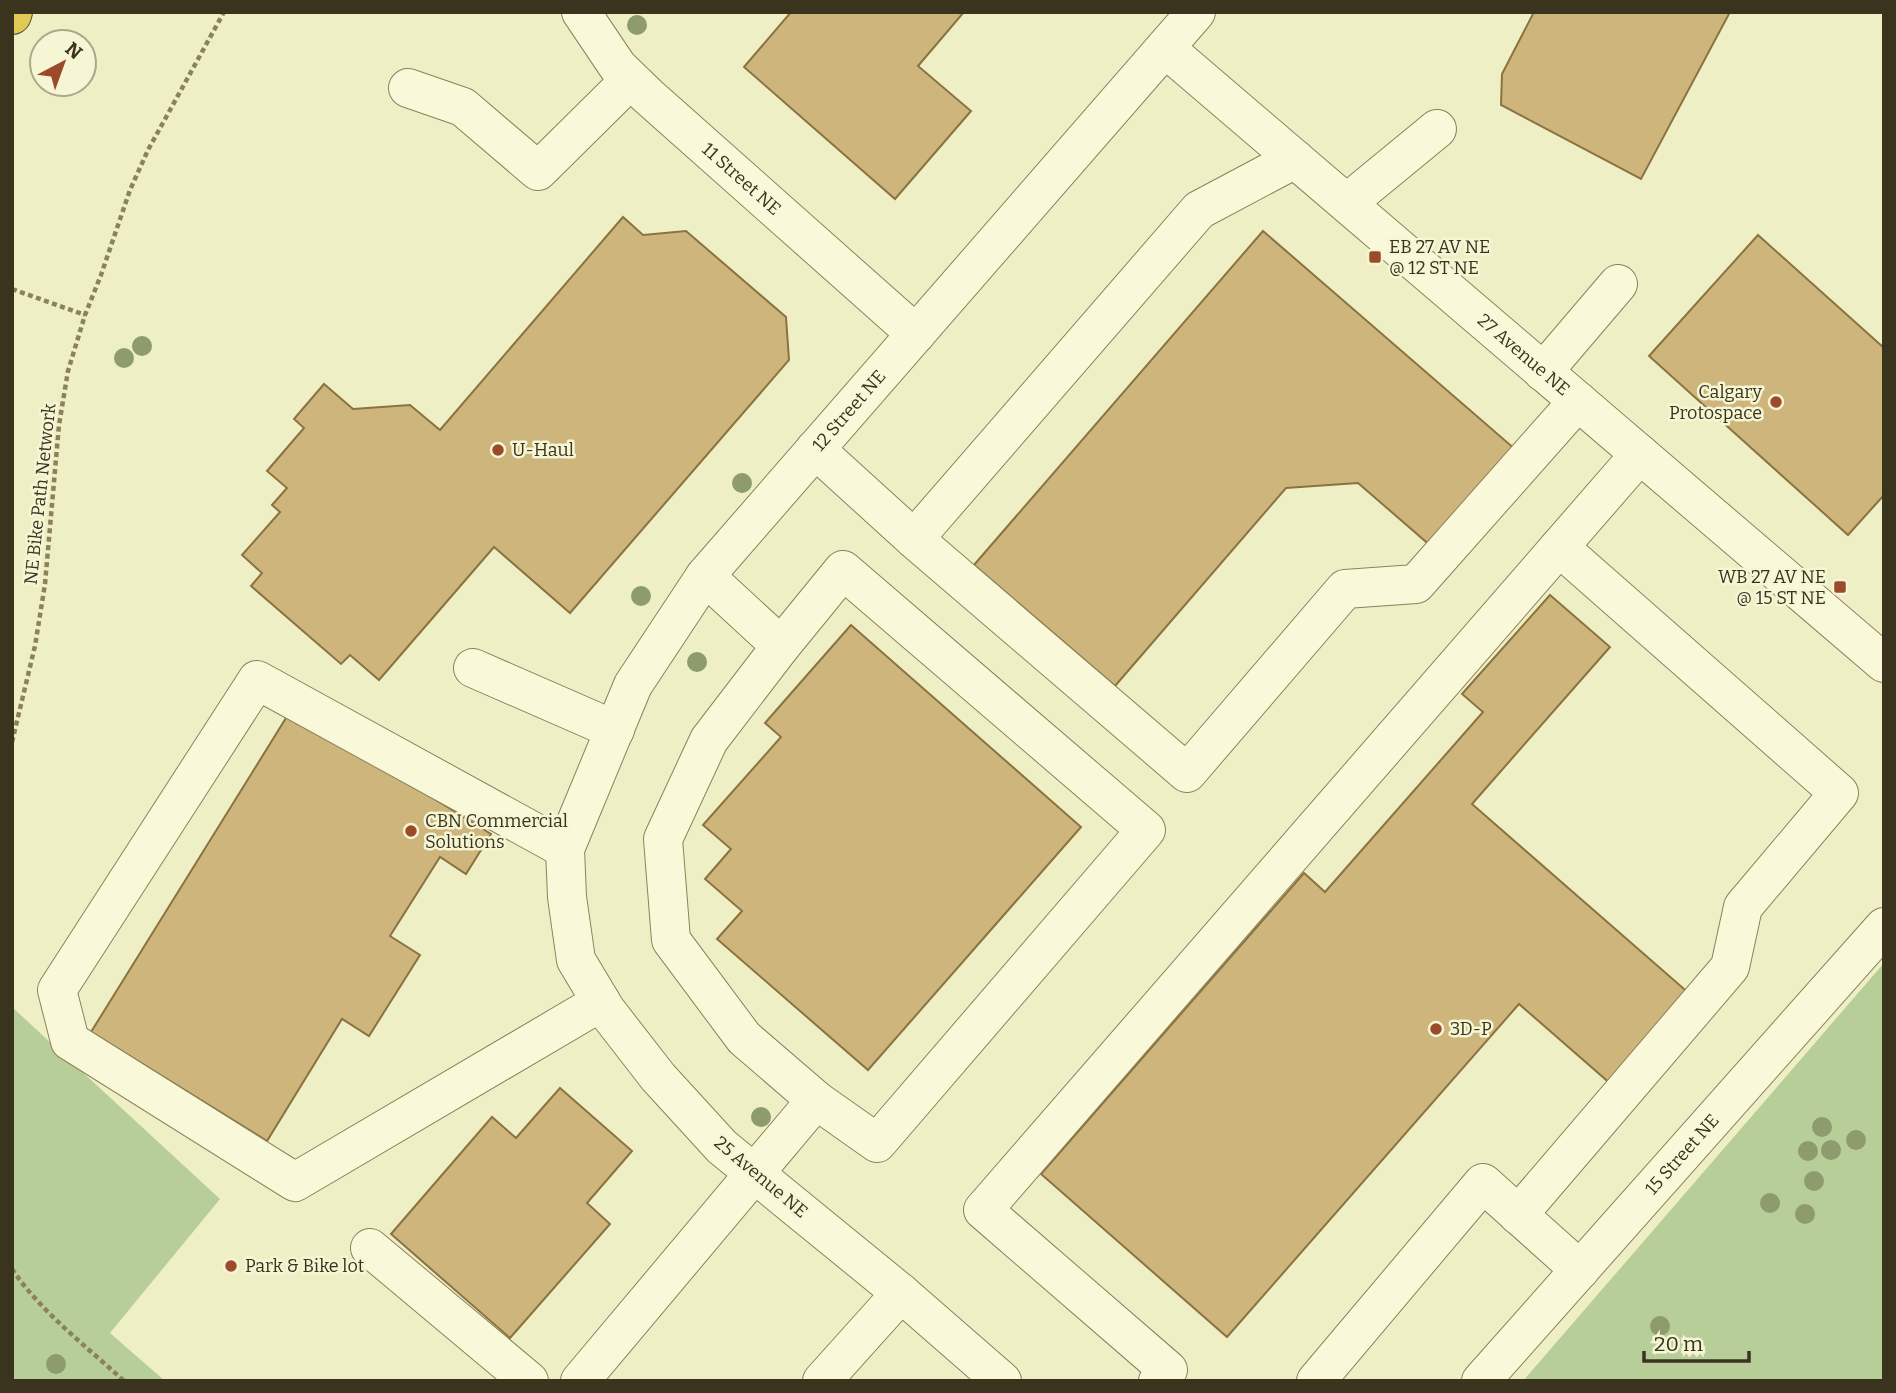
<svg xmlns="http://www.w3.org/2000/svg" width="1896" height="1393" font-family="Bitter,serif">
<style>
.green{fill:#b8ce99}
.building{fill:#ceb57b;stroke:#8a7340;stroke-width:2}
.lines{fill:none;stroke-linecap:round;stroke-linejoin:round}
.minor-casing{stroke:#8b825b;stroke-width:40}
.highway-casing{stroke:#584e2f;stroke-width:40}
.path{stroke:#8b825b;stroke-width:4.5;stroke-dasharray:5 3.5;stroke-linecap:butt}
.minor{stroke:#f9f9d9;stroke-width:38}
.highway{stroke:#dfca56;stroke-width:38}
.tree{fill:#8d9b6d}
.poi-dot{fill:#9b4a2a;stroke:#f6f6d5;stroke-width:2.5}
.labels{text-anchor:middle;stroke-width:5;stroke-linejoin:round;paint-order:stroke}
.street-label{font-size:18px;fill:#3a341f;stroke:#f6f6d5}
.poi-label{font-size:18px;fill:#3a341f;stroke:#f6f6d5;text-anchor:start}
</style>
<rect width="100%" height="100%" fill="#efefc5"/>
<path class="green" d="M 1884,963 L 1884,1381 L 1523,1381 Z
M 12,1007 L 220,1199 L 110,1333 L 165,1381 L 12,1381 Z"/>
<path class="building" d="M 791,12 L 964,12 L 918,66 L 971,111 L 895,199 L 744,67 Z
M 1534,12 L 1730,12 L 1641,179 L 1501,105 L 1502,74 Z
M 623,217 L 643,235 L 686,231 L 786,317 L 789,360 L 570,613 L 494,547 L 379,680 L 350,655 L 341,664 L 251,586 L 262,573 L 242,555 L 280,512 L 272,505 L 287,488 L 267,471 L 304,428 L 294,419 L 324,384 L 353,409 L 410,405 L 440,430 Z
M 1263,231 L 1516,450 L 1432,547 L 1358,483 L 1286,488 L 1115,686 L 974,565 Z
M 1758,235 L 1884,348 L 1884,495 L 1848,535 L 1649,356 Z
M 1550,595 L 1610,647 L 1472,804 L 1691,995 L 1612,1085 L 1519,1004 L 1227,1337 L 1041,1174 L 1304,873 L 1325,892 L 1483,712 L 1462,694 Z
M 851,625 L 1081,827 L 868,1070 L 717,939 L 742,911 L 705,879 L 731,849 L 703,825 L 781,737 L 765,723 Z
M 291,710 L 491,834 L 466,874 L 440,857 L 390,936 L 420,955 L 369,1036 L 342,1019 L 267,1141 L 91,1032 Z
M 560,1088 L 632,1151 L 587,1203 L 610,1224 L 510,1338 L 391,1234 L 492,1117 L 516,1138 Z"/>
<g class="lines">
<defs>
<g id="minor">
<path id="s1" d="M 581,12 L 618,67 L 648,96 L 916,334"/>
<path id="s2" d="M 1165,48 L 1884,663"/>
<path d="M 408,88 L 463,107 L 538,171 L 630,80"/>
<path d="M 1347,203 L 1437,129"/>
<path d="M 1543,372 L 1618,284"/>
<path d="M 815,449 L 914,539 L 1187,773 L 1345,589 L 1416,584 L 1578,401"/>
<path d="M 914,539 L 1199,210 L 1295,159"/>
<path d="M 781,646 L 843,570 L 1146,830 L 877,1143 L 816,1100"/>
<path d="M 473,668 L 615,730"/>
<path d="M 565,849 L 257,680 L 57,990 L 70,1041 L 295,1182 L 601,1002"/>
<path d="M 1518,1215 L 1730,967 L 1743,907 L 1839,793 L 1559,547"/>
<path d="M 370,1248 L 529,1381"/>
<path d="M 580,1381 L 816,1100 L 744,1038 L 671,940 L 663,839 L 709,740 L 781,646 L 705,576"/>
<path d="M 822,1381 L 901,1293"/>
<path id="s3" d="M 1002,1381 L 901,1293 L 722,1147 L 658,1077 L 606,1010 L 576,960 L 567,897 L 565,849 L 633,685 L 705,576 L 1196,12"/>
<path d="M 1158,1381 L 1168,1370 L 983,1210 L 1640,454"/>
<path d="M 1316,1381 L 1483,1183 L 1580,1270"/>
<path id="s4" d="M 1481,1381 L 1884,927"/>
</g>
<path id="highway" d="M 12,15 L 13,12"/>
</defs>
<use href="#minor" class="minor-casing"/>
<use href="#highway" class="highway-casing"/>
<path class="path" d="M 12,289 L 85,315
M 12,742 L 35,646 L 45,584 L 59,425 L 68,371 L 85,315 L 101,275 L 130,190 L 148,150 L 224,12
M 12,1269 C 40,1311 87,1347 124,1381"/>
<use href="#minor" class="minor"/>
<use href="#highway" class="highway"/>
</g>
<g class="tree">
<circle cx="637" cy="25" r="10"/>
<circle cx="142" cy="346" r="10"/>
<circle cx="124" cy="358" r="10"/>
<circle cx="742" cy="483" r="10"/>
<circle cx="641" cy="596" r="10"/>
<circle cx="697" cy="662" r="10"/>
<circle cx="761" cy="1117" r="10"/>
<circle cx="1822" cy="1127" r="10"/>
<circle cx="1856" cy="1140" r="10"/>
<circle cx="1831" cy="1150" r="10"/>
<circle cx="1808" cy="1151" r="10"/>
<circle cx="1814" cy="1181" r="10"/>
<circle cx="1770" cy="1203" r="10"/>
<circle cx="1805" cy="1214" r="10"/>
<circle cx="1660" cy="1326" r="10"/>
<circle cx="56" cy="1364" r="10"/>
</g>
<g class="poi-dot">
<rect x="1368" y="250" width="14" height="14" rx="3.5"/>
<circle cx="1776" cy="402" r="7"/>
<circle cx="498" cy="450" r="7"/>
<rect x="1833" y="580" width="14" height="14" rx="3.5"/>
<circle cx="411" cy="831" r="7"/>
<circle cx="1436" cy="1029" r="7"/>
<circle cx="231" cy="1266" r="7"/>
</g>
<g class="labels">
<g class="street-label">
<text dy="6" stroke="none"><textPath href="#s1" startOffset="233">11 Street NE</textPath></text>
<text dy="6" stroke="none"><textPath href="#s2" startOffset="472">27 Avenue NE</textPath></text>
<text dy="6" stroke="none"><textPath href="#s3" startOffset="1242">12 Street NE</textPath></text>
<text transform="translate(40 494) rotate(-84)" y="6">NE Bike Path Network</text>
<text dy="6" stroke="none"><textPath href="#s4" startOffset="303">15 Street NE</textPath></text>
<text transform="translate(761 1177) rotate(40)" y="6">25 Avenue NE</text>
</g>
<g class="poi-label">
<text x="1389" y="253">EB 27 AV NE<tspan x="1389" dy="21">@ 12 ST NE</tspan></text>
<text x="1762" y="398" text-anchor="end">Calgary<tspan x="1762" dy="21">Protospace</tspan></text>
<text x="512" y="456">U-Haul</text>
<text x="1826" y="583" text-anchor="end">WB 27 AV NE<tspan x="1826" dy="21">@ 15 ST NE</tspan></text>
<text x="425" y="827">CBN Commercial<tspan x="425" dy="21">Solutions</tspan></text>
<text x="1450" y="1035">3D-P</text>
<text x="245" y="1272">Park &amp; Bike lot</text>
</g>
</g>
<rect width="1896" height="1393" fill="none" stroke="#3a341f" stroke-width="28"/>
<g transform="translate(63 63) rotate(41)"><circle r="33" fill="#f6f6d5" stroke="#aba88c" stroke-width="2"/>
<path d="M0-5L12 26L0 18L-12 26Z" fill="#9b4a2a"/>
<text y="-10" font-size="19" font-weight="bold" text-anchor="middle" fill="#3a341f">N</text>
</g>
<path d="M1644 1351v10h105v-10" fill="none" stroke="#3a341f" stroke-width="3.5"/>
<text x="1654" y="1351" font-size="21" fill="#3a341f" stroke="#f6f6d5" stroke-width="5" paint-order="stroke">20 m</text>
</svg>
